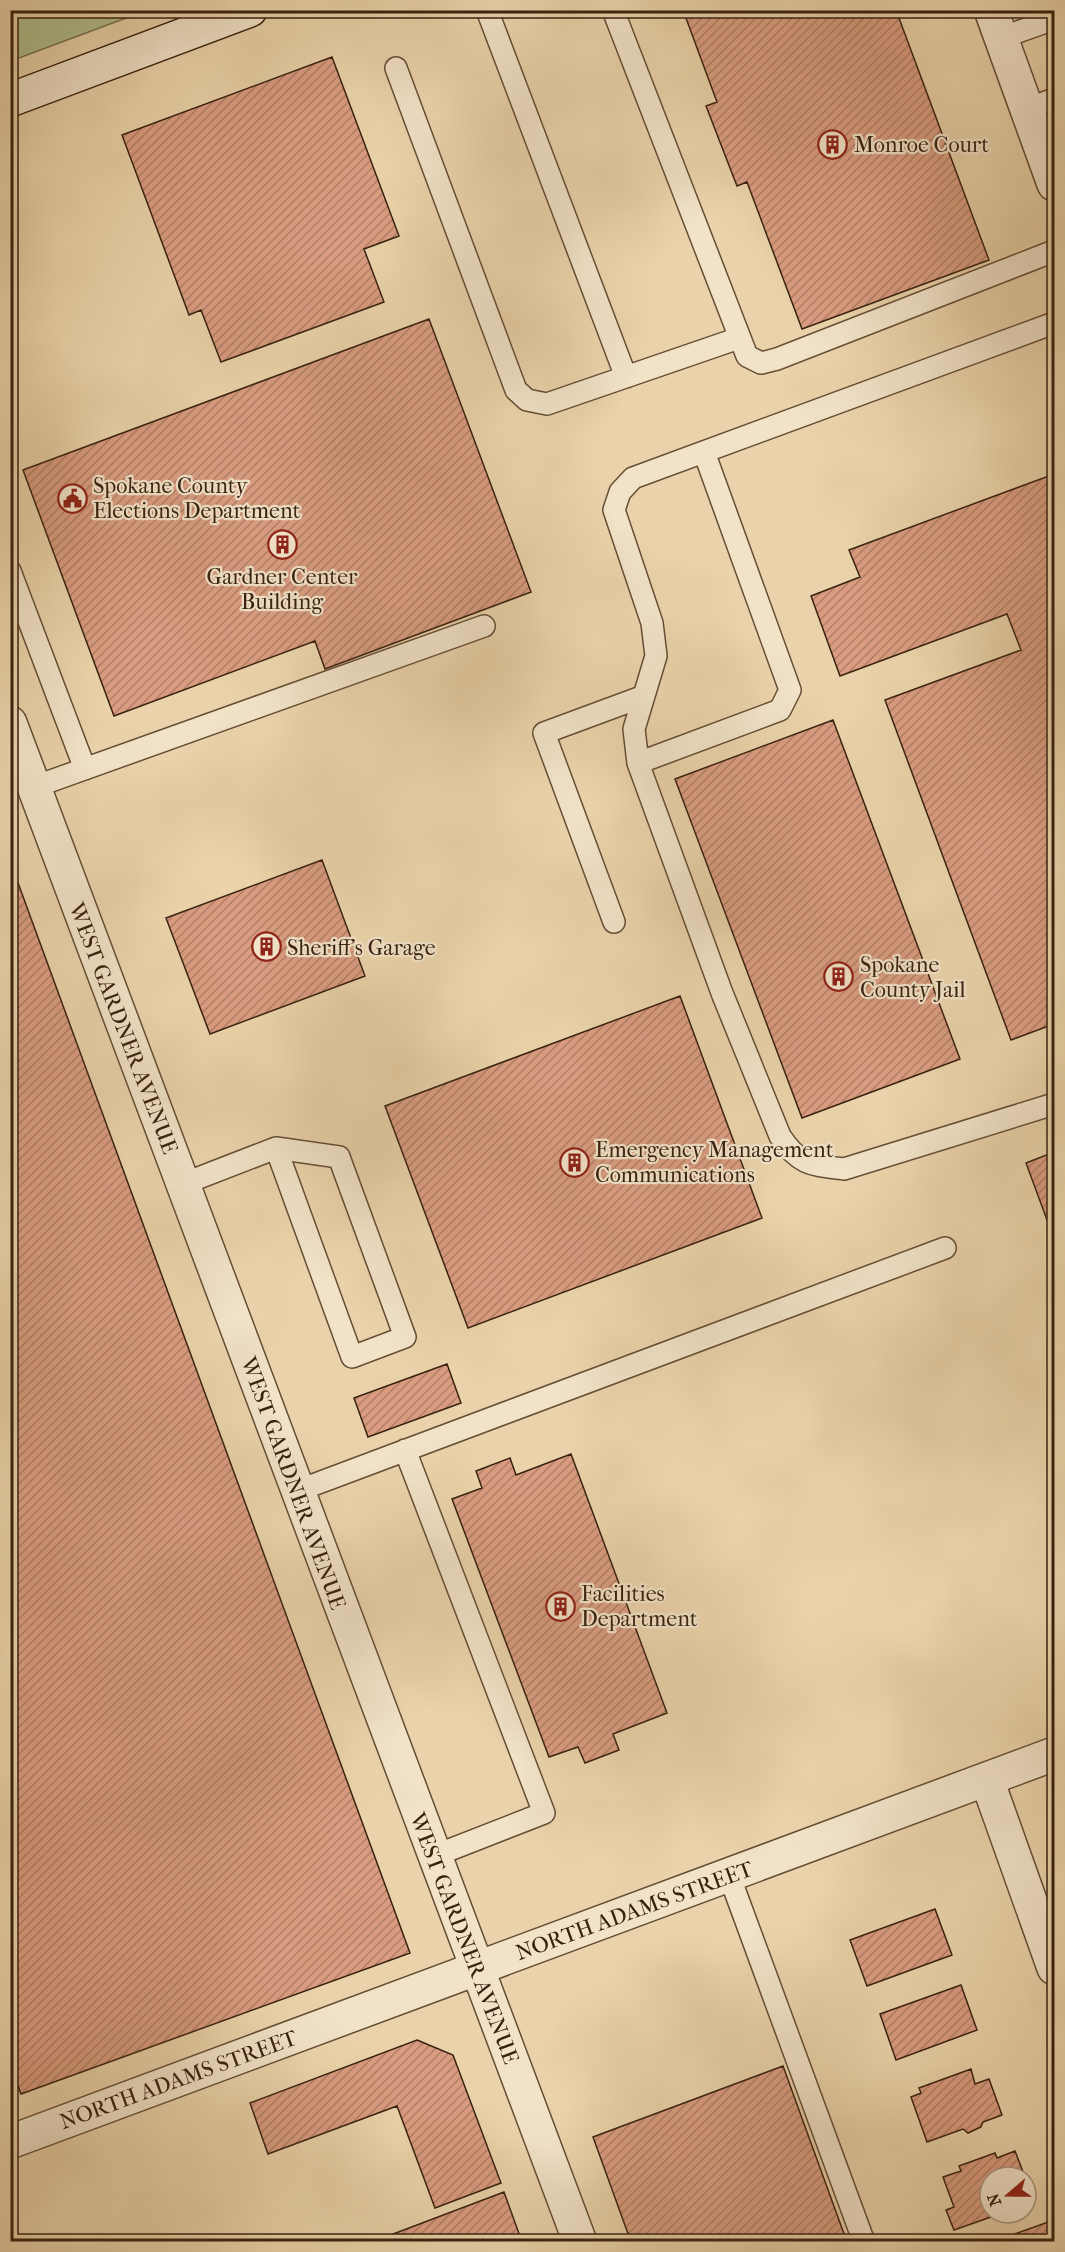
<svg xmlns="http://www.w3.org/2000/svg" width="1065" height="2252" font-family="'IM FELL French Canon',serif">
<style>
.park{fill:#b1be8d;stroke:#75704e;stroke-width:1.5}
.building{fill:url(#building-hatch);stroke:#392110;stroke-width:1.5}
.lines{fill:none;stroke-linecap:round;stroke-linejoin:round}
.lane-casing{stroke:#654e36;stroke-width:24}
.street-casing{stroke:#654e36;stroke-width:36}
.secondary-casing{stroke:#392110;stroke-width:36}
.lane{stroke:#f1e2c8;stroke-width:21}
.street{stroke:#f1e2c8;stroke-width:33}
.secondary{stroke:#f1e2c8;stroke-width:33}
.labels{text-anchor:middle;stroke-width:4.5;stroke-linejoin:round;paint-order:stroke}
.poi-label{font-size:22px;fill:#392110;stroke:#f1e2c8;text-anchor:start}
.street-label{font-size:22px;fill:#392110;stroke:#f1e2c8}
</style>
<defs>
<pattern id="building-hatch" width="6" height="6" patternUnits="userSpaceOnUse" patternTransform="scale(1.5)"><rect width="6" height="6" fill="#d99c80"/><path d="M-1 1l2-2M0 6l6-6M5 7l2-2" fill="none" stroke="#b17f67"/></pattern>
</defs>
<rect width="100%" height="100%" fill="#ead3aa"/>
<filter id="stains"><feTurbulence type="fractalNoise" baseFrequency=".00333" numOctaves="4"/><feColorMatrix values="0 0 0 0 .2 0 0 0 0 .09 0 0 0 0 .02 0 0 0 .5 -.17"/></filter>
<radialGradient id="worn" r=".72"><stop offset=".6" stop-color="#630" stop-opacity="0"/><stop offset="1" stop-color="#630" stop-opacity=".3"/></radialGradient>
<path class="park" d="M 11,10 L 145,10 L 145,11 L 11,61 Z"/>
<path class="building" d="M 683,10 L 896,10 L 989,260 L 802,329 L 747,182 L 737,186 L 706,106 L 717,102 Z
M 332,57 L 399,236 L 364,249 L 384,302 L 221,362 L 201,310 L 189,315 L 122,135 Z
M 429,319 L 531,592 L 325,669 L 315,641 L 114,716 L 23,470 Z
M 1054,474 L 1054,1024 L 1011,1040 L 885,700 L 1021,650 L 1007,614 L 840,676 L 811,596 L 860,577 L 849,550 Z
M 833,720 L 960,1059 L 802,1118 L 675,779 Z
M 322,860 L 365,976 L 210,1034 L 166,918 Z
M 10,861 L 410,1953 L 21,2094 L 10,2063 Z
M 680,996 L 762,1218 L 468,1328 L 385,1106 Z
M 1054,1152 L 1054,1239 L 1026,1163 Z
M 447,1364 L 461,1403 L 368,1437 L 354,1398 Z
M 571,1454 L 667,1713 L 613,1734 L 619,1750 L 585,1763 L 578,1747 L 549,1757 L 452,1499 L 482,1488 L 476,1471 L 510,1458 L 516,1475 Z
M 935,1909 L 952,1955 L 867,1986 L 850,1940 Z
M 961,1985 L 977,2030 L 896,2060 L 880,2014 Z
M 417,2040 L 453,2055 L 501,2183 L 435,2208 L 397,2106 L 268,2154 L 250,2103 Z
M 783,2066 L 847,2242 L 631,2242 L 593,2137 Z
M 971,2069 L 975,2084 L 989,2079 L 1002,2115 L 983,2122 L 981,2127 L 968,2133 L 963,2129 L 927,2142 L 911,2097 L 921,2093 L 919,2088 Z
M 1015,2151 L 1025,2177 L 990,2177 L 990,2206 L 987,2207 L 991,2217 L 954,2230 L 946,2210 L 954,2207 L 943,2177 L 961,2171 L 959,2166 L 995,2153 L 997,2158 Z
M 504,2192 L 522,2242 L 372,2242 Z
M 1051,2221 L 1054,2231 L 1054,2242 L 992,2242 Z"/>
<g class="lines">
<defs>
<path id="lane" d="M 487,10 L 626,377
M 613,10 L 747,356 L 761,363 L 777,359 L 1054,251
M 1001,38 L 1054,19
M 396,68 L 516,390 L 527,400 L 547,404 L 739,338
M 1027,109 L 1054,99
M 1054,323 L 633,478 L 620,492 L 614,510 L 652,623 L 656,656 L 634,729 L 638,763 L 722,993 L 780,1136 C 799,1165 811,1165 844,1169 L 1054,1104
M 10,571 L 85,769
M 638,763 L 780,710 L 790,690 L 704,452
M 34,787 L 484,626
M 614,922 L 544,733 L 644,696
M 183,1184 L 276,1148 L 352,1357 L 405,1337 L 339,1157 L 276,1148
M 405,1450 L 544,1813 L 434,1856
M 297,1491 L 945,1248
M 729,1875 L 864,2242"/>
<path id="street" d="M 991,10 L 1054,184
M 10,723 L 580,2242
M 987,1780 L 1054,1968
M 10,2142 L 1054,1754"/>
<path id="secondary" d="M 10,100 L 250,10"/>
</defs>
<use href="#lane" class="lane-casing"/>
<use href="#street" class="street-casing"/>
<use href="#secondary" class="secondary-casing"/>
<use href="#lane" class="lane"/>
<use href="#street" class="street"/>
<use href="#secondary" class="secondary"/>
</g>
<defs>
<symbol id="building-ring" viewBox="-11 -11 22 22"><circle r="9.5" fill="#f1e2c8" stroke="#8f2418" stroke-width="1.5"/><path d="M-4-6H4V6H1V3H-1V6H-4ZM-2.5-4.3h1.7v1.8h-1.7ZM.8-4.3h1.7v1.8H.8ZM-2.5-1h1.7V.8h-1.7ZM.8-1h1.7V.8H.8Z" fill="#8f2418"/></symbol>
<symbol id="civic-ring" viewBox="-11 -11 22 22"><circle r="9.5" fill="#f1e2c8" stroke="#8f2418" stroke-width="1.5"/><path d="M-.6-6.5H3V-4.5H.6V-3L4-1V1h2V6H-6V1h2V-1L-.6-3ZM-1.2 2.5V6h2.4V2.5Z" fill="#8f2418"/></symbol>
</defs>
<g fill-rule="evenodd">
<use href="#building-ring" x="816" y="128" width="33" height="33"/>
<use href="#civic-ring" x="56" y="482" width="33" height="33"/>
<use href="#building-ring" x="266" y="528" width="33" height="33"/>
<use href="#building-ring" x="250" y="930" width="33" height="33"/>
<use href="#building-ring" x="822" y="960" width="33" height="33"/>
<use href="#building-ring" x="558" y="1146" width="33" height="33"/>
<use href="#building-ring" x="544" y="1590" width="33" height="33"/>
</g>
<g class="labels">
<g class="poi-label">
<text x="854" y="152">Monroe Court</text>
<text x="93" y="493">Spokane County<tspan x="93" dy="25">Elections Department</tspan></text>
<text x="282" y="584" text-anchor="middle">Gardner Center<tspan x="282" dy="25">Building</tspan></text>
<text x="287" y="955">Sheriff's Garage</text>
<text x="860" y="972">Spokane<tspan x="860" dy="25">County Jail</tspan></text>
<text x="595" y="1157">Emergency Management<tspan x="595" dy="25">Communications</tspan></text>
<text x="581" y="1601">Facilities<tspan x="581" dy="25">Department</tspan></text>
</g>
<g class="street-label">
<text transform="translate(124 1028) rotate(69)" y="8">WEST GARDNER AVENUE</text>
<text transform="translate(294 1483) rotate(70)" y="8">WEST GARDNER AVENUE</text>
<text transform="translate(634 1910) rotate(-20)" y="8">NORTH ADAMS STREET</text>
<text transform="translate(465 1938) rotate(69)" y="8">WEST GARDNER AVENUE</text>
<text transform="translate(178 2079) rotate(-20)" y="8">NORTH ADAMS STREET</text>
</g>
</g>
<rect width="1065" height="2252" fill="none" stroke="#ead3aa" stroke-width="36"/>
<rect x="12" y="12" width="1041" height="2228" fill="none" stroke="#392110" stroke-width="3"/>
<rect x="18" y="18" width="1029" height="2216" fill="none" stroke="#392110" stroke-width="1.5"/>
<g transform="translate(1008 2195) rotate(250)"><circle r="28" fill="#f1e2c8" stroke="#a7957e" stroke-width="1.5"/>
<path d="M0-4.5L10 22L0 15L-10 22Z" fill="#8f2418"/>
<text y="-9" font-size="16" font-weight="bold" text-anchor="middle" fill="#392110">N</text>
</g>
<rect width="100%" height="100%" filter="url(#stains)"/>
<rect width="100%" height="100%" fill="url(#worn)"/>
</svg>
